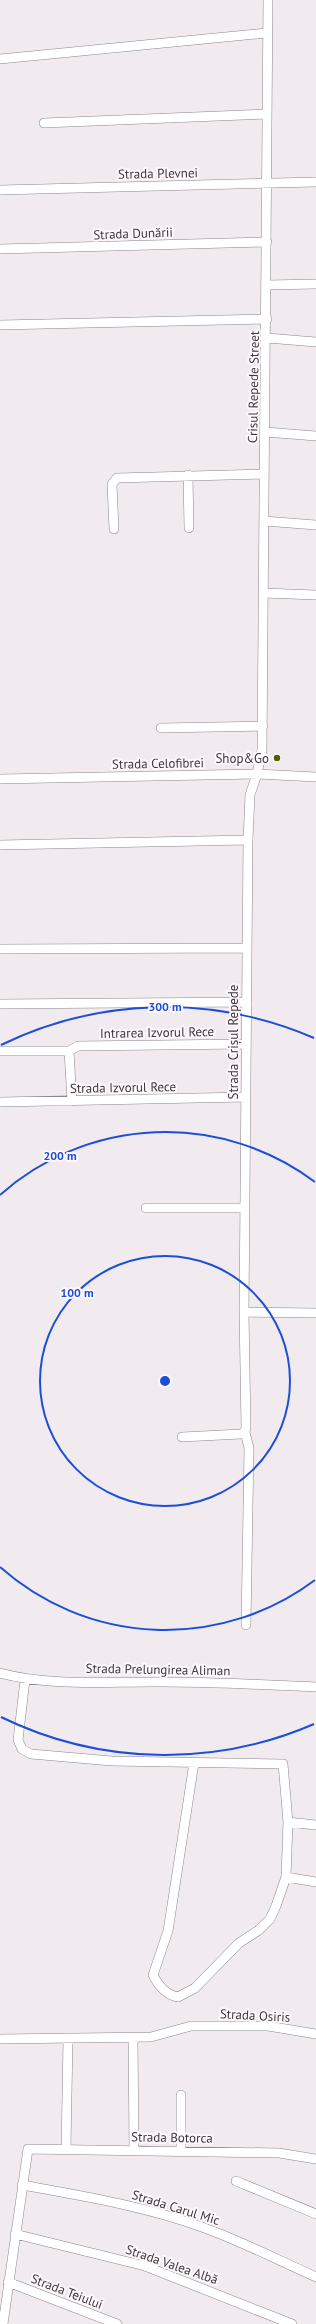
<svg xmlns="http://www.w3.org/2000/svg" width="316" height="2324" font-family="'PT Sans',sans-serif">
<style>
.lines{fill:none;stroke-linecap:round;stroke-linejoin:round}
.minor-casing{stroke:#8b868a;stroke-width:10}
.minor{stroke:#fff;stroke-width:9}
.ring{fill:none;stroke:#1d4ed8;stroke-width:2}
.poi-dot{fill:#4e6109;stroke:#fef8fd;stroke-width:1.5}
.labels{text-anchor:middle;stroke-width:4;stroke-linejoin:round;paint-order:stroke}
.street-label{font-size:13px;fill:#3b383a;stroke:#fef8fd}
.poi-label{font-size:13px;fill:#3b383a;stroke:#fef8fd;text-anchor:end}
.centre{fill:#1d4ed8;stroke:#fef8fd;stroke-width:2}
.ring-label{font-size:12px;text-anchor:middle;font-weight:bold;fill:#1d4ed8;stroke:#fef8fd;stroke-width:4;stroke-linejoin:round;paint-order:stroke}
</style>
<rect width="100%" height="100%" fill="#f1ebf0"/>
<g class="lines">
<defs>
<path id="minor" d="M 0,59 L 267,33
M 44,123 L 266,114
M 0,190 L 316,182
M 0,249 L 267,242
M 267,285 L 316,284
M 0,325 L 267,319
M 267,338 L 316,342
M 265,432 L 316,436
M 188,475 L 189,528
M 264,521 L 316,525
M 114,529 L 112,484 L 117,478 L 264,474
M 263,593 L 316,595
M 161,728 L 263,726
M 0,779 L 257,774 L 316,777
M 0,845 L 248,840
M 0,949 L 247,948
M 0,1004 L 247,1002
M 0,1051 L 69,1051 L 78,1046 L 246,1044
M 69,1051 L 72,1101
M 0,1102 L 246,1097
M 146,1208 L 245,1208
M 244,1312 L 316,1313
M 245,1432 L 249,1448 L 246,1625
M 182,1437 L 241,1434 L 245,1432 L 246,1427 L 244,1312 L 248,840 L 250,795 L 257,774 L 262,750 L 268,0
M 0,1673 C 52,1687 110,1681 164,1682 C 215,1682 265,1685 316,1687
M 25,1680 L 18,1740 L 22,1749 L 31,1754 L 112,1761 L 283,1764 L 288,1822 L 286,1877 L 276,1906 L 270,1919 L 259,1930 L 239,1943 L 195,1988 L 178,1997 C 166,1995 158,1985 153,1975 L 168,1931 L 194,1763
M 288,1822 L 316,1825
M 286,1877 L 316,1882
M 133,2038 L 134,2150
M 0,2039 L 151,2037 L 191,2026 L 268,2026 L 316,2034
M 66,2149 L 68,2040
M 181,2150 L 181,2095
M 236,2181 L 316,2214
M 22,2185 C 83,2196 144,2206 202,2227 C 241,2241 278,2260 316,2277
M 15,2234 L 145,2266 L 292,2324
M 8,2282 L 117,2324
M 3,2324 L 28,2149 L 279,2153 L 316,2159"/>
</defs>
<use href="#minor" class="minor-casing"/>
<use href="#minor" class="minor"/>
</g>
<g class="ring">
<circle cx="165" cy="1381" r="125"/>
<path d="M315 1580A249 249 0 0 1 0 1567M0 1195A249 249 0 0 1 315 1182"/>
<path d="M314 1724A374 374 0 0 1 1 1717M1 1045A374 374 0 0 1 314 1038"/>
</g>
<circle class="poi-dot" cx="277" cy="758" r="4"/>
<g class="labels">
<g class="street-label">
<text transform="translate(158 173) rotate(-1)" y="5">Strada Plevnei</text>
<text transform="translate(133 233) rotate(-2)" y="5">Strada Dunării</text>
<text transform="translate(253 387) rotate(-89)" y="5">Crisul Repede Street</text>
<text transform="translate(158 763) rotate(-1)" y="5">Strada Celofibrei</text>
<text transform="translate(157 1032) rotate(-1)" y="5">Intrarea Izvorul Rece</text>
<text transform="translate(233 1042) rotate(-90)" y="5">Strada Crișul Repede</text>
<text transform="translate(123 1087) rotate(-1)" y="5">Strada Izvorul Rece</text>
<text transform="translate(158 1669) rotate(1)" y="5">Strada Prelungirea Aliman</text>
<text transform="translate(255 2015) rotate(3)" y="5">Strada Osiris</text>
<text transform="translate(172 2137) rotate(1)" y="5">Strada Botorca</text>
<text transform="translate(176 2207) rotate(17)" y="5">Strada Carul Mic</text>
<text transform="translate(172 2264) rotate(19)" y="5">Strada Valea Albă</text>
<text transform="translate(67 2291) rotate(21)" y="5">Strada Teiului</text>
</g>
<g class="poi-label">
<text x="269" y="763">Shop&amp;Go</text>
</g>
</g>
<circle cx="165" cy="1381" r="6" class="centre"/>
<g class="ring-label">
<text x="165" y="1011">300 m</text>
<text x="60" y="1160">200 m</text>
<text x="77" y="1297">100 m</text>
</g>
</svg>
